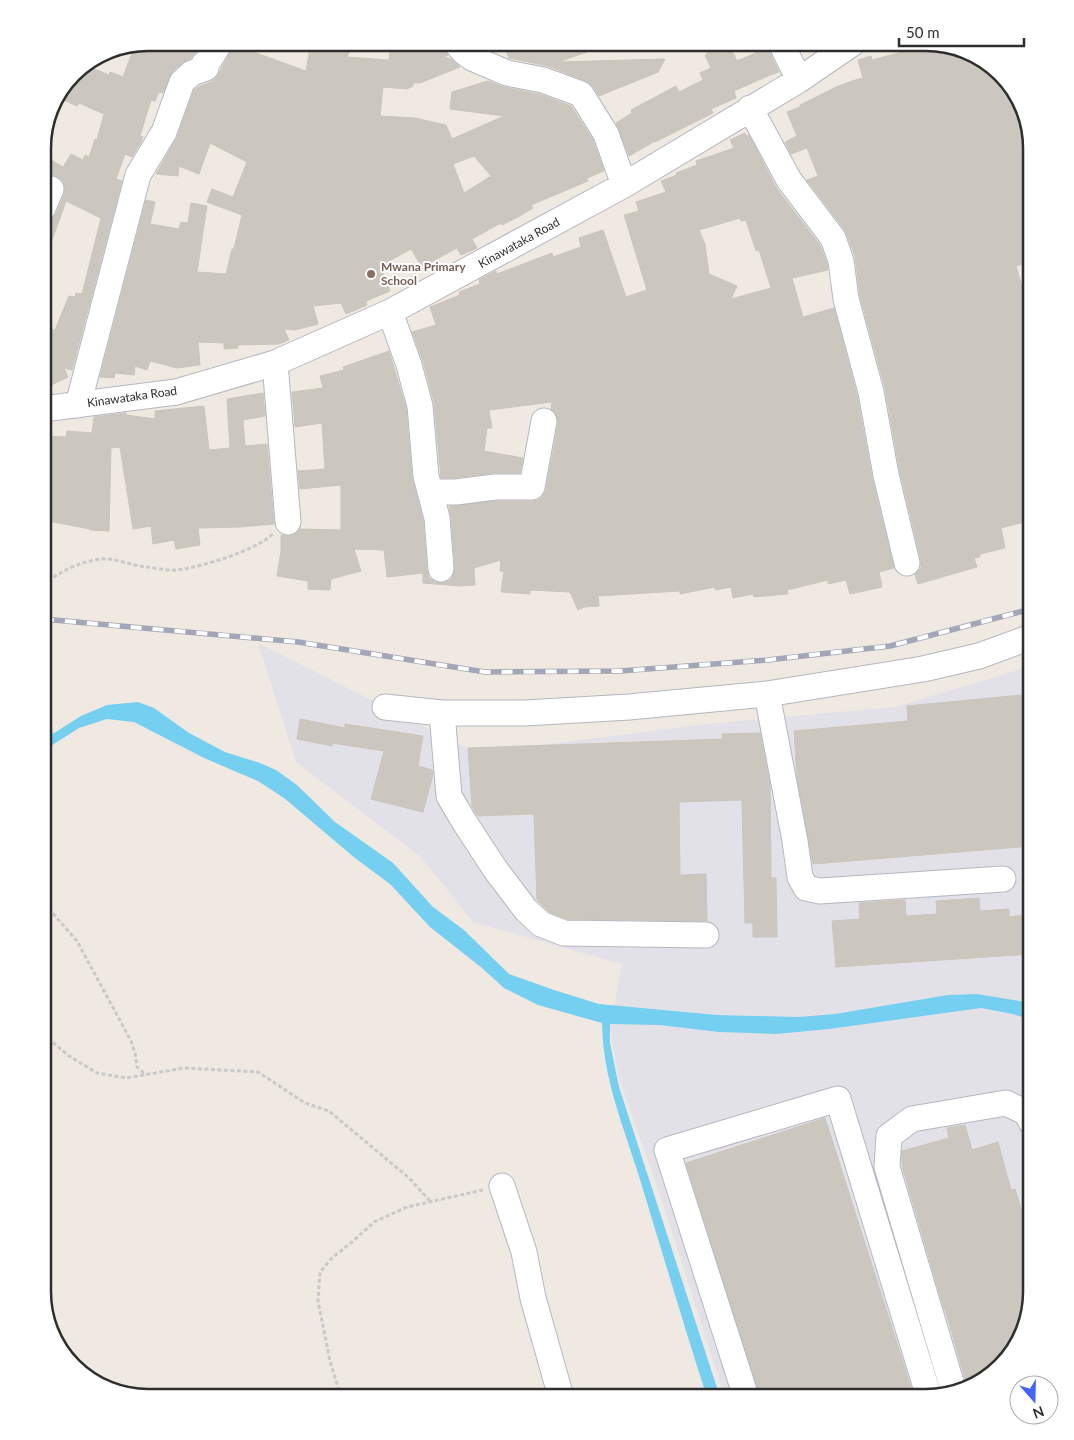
<svg xmlns="http://www.w3.org/2000/svg" width="1074" height="1440" font-family="Lato,sans-serif">
<style>
.industrial{fill:#e3e1e8}
.green{fill:#b6e59e}
.water{fill:#75cff0}
.building{fill:#cbc7bf;stroke:#cbc5ba;fill-rule:evenodd}
.lines{fill:none;stroke-linecap:round;stroke-linejoin:round}
.minor-casing{stroke:#b4b7c1;stroke-width:27}
.path{stroke:#c9c9c9;stroke-width:3;stroke-dasharray:4 2.5;stroke-linecap:butt}
.minor{stroke:#fff;stroke-width:25}
.rail-casing{stroke:#a3a6b8;stroke-width:5.5}
.rail{stroke:#fff;stroke-width:4;stroke-dasharray:11;stroke-linecap:butt}
.education-dot{fill:#8d6e63;stroke:#fff;stroke-width:2}
.labels{text-anchor:middle;stroke-width:4;stroke-linejoin:round;paint-order:stroke}
.street-label{font-size:12px;fill:#2e2e2e;stroke:#fff}
.education-label{font-size:12px;font-weight:bold;fill:#785e54;stroke:#fff;text-anchor:start}
.rim{fill:none;stroke:#2e2e2e;stroke-width:2.5}
</style>
<rect width="100%" height="100%" fill="#efe9e1"/>
<path class="industrial" d="M 258,643 L 477,753 L 707,724 L 895,707 L 1031,666 L 1031,1292 L 1017,1344 L 984,1380 L 926,1397 L 725,1397 L 661,1198 L 619,1078 L 610,1029 L 622,964 L 473,922 L 421,857 L 296,762 Z"/>
<path class="green" d="M 43,656 L 51,679 L 50,712 L 53,734 L 43,740 Z"/>
<path class="water" d="M 138,702 L 154,708 L 189,733 L 225,752 L 260,763 L 276,770 L 297,785 L 335,822 L 393,863 L 433,907 L 464,930 L 509,974 L 554,990 L 599,1004 L 717,1015 L 799,1017 L 835,1014 L 948,995 L 977,994 L 1031,1003 L 1031,1020 L 1013,1014 L 981,1008 L 829,1029 L 776,1034 L 719,1032 L 660,1025 L 610,1024 L 610,1043 L 619,1087 L 720,1397 L 707,1397 C 683,1323 661,1248 638,1173 C 622,1122 603,1078 602,1023 L 538,1005 L 504,988 L 482,968 L 430,927 L 390,884 L 355,858 L 284,798 L 258,781 L 204,758 L 134,722 L 107,719 L 79,728 L 43,751 L 43,740 L 81,716 L 107,705 Z"/>
<path class="building" d="M 148,42 L 203,43 L 191,58 L 183,62 L 172,72 L 163,93 L 159,92 L 155,101 L 151,100 L 140,136 L 143,137 L 141,142 L 132,157 L 125,154 L 116,179 L 122,181 L 72,370 L 64,368 L 68,377 L 43,389 L 43,326 L 55,330 L 69,296 L 75,297 L 76,293 L 82,294 L 101,218 L 66,201 L 45,260 L 43,260 L 43,222 L 51,220 L 56,214 L 64,195 L 65,188 L 63,181 L 57,176 L 50,175 L 43,177 L 43,155 L 63,167 L 71,154 L 83,160 L 85,155 L 89,157 L 95,139 L 97,140 L 104,114 L 79,103 L 77,106 L 64,100 L 65,97 L 59,94 L 78,69 L 85,65 L 109,75 L 110,72 L 123,77 L 135,45 Z
M 311,43 L 353,43 L 347,57 L 389,60 L 391,43 L 442,43 L 442,46 L 448,55 L 444,57 L 451,59 L 460,67 L 420,83 L 413,83 L 413,86 L 407,89 L 383,87 L 380,116 L 415,118 L 446,125 L 452,139 L 504,116 L 450,109 L 452,92 L 488,81 L 504,87 L 539,94 L 571,106 L 593,140 L 604,171 L 587,178 L 588,181 L 531,205 L 533,208 L 518,217 L 502,225 L 501,223 L 472,239 L 477,248 L 461,255 L 457,248 L 422,267 L 411,249 L 380,266 L 390,291 L 366,301 L 367,305 L 346,314 L 341,303 L 313,306 L 318,324 L 295,330 L 284,329 L 289,340 L 279,344 L 238,345 L 238,348 L 224,349 L 224,343 L 198,342 L 200,365 L 177,368 L 150,361 L 147,370 L 135,366 L 134,375 L 115,373 L 114,378 L 100,377 L 146,200 L 155,202 L 150,224 L 179,229 L 181,222 L 188,223 L 191,203 L 207,206 L 197,272 L 226,274 L 232,249 L 234,249 L 242,215 L 207,202 L 212,189 L 233,197 L 247,162 L 210,143 L 199,174 L 179,166 L 178,176 L 156,174 L 177,137 L 194,90 L 200,86 L 211,82 L 217,77 L 234,45 L 306,71 ZM 474,156 L 491,176 L 464,193 L 453,164 Z
M 503,43 L 607,43 L 607,45 L 558,62 L 665,59 L 658,72 L 599,96 L 593,86 L 586,81 L 548,66 L 509,58 Z
M 702,43 L 728,43 L 737,61 L 760,51 L 757,43 L 767,43 L 768,49 L 779,72 L 770,75 L 734,91 L 736,98 L 711,109 L 713,113 L 655,142 L 655,141 L 629,156 L 616,123 L 632,113 L 631,110 L 676,86 L 679,92 L 703,80 L 700,73 L 711,68 L 705,55 L 708,54 Z
M 915,43 L 932,43 L 978,57 L 1014,90 L 1032,148 L 1032,178 L 1021,180 L 1029,214 L 1032,213 L 1032,261 L 1016,266 L 1032,321 L 1032,520 L 1001,528 L 1005,548 L 980,554 L 980,557 L 974,558 L 977,567 L 918,584 L 915,574 L 921,568 L 921,560 L 900,472 L 885,388 L 860,296 L 855,256 L 845,230 L 807,180 L 818,176 L 807,148 L 791,154 L 785,142 L 797,136 L 787,112 L 800,107 L 800,105 L 836,87 L 852,81 L 863,78 L 858,60 L 871,56 L 872,60 L 917,48 Z
M 745,133 L 746,136 L 749,135 L 777,189 L 820,245 L 827,264 L 828,270 L 792,278 L 803,317 L 834,308 L 857,395 L 872,478 L 894,568 L 879,572 L 882,587 L 850,594 L 846,580 L 828,584 L 828,580 L 787,590 L 788,594 L 754,597 L 753,594 L 733,598 L 731,587 L 715,590 L 715,587 L 680,594 L 680,591 L 598,596 L 599,606 L 584,607 L 578,610 L 570,592 L 530,590 L 530,594 L 501,592 L 504,571 L 500,571 L 501,560 L 474,568 L 475,585 L 460,586 L 423,583 L 423,573 L 387,577 L 384,550 L 354,549 L 361,571 L 331,579 L 330,590 L 308,589 L 308,581 L 277,576 L 281,551 L 281,535 L 290,536 L 296,534 L 300,529 L 341,530 L 341,485 L 300,489 L 298,471 L 325,469 L 322,423 L 295,427 L 292,392 L 323,388 L 320,376 L 344,370 L 343,367 L 389,351 L 406,408 L 412,477 L 423,520 L 427,570 L 429,578 L 435,582 L 443,583 L 450,581 L 454,575 L 455,568 L 451,517 L 449,506 L 496,501 L 532,501 L 538,500 L 543,496 L 546,490 L 558,424 L 557,416 L 551,409 L 552,402 L 489,410 L 492,428 L 487,428 L 484,451 L 523,458 L 520,473 L 493,473 L 455,478 L 441,478 L 434,402 L 423,361 L 412,332 L 436,325 L 430,307 L 460,295 L 459,292 L 480,284 L 479,280 L 496,271 L 497,274 L 552,253 L 553,257 L 581,247 L 579,238 L 603,230 L 626,297 L 647,290 L 624,215 L 639,211 L 636,202 L 666,192 L 661,181 L 677,175 L 676,173 L 697,165 L 696,161 L 734,148 L 730,140 ZM 740,218 L 741,221 L 746,220 L 756,251 L 759,250 L 771,288 L 731,299 L 737,286 L 709,274 L 705,244 L 699,230 Z
M 263,393 L 265,416 L 243,420 L 245,446 L 267,444 L 274,524 L 240,527 L 198,528 L 200,545 L 176,549 L 174,540 L 153,544 L 151,526 L 133,529 L 120,447 L 111,448 L 109,531 L 90,530 L 90,529 L 43,520 L 43,436 L 66,437 L 67,431 L 92,433 L 94,417 L 126,413 L 126,415 L 155,419 L 155,411 L 204,406 L 209,450 L 230,448 L 227,399 Z
M 1021,695 L 1032,826 L 1032,846 L 813,864 L 797,776 L 794,731 L 908,721 L 907,706 Z
M 300,719 L 345,728 L 345,724 L 423,736 L 418,766 L 432,770 L 433,774 L 423,812 L 371,799 L 384,751 L 332,743 L 332,746 L 297,739 Z
M 760,733 L 770,785 L 771,878 L 776,878 L 777,937 L 753,937 L 753,923 L 745,923 L 742,800 L 679,802 L 680,875 L 706,874 L 707,921 L 567,919 L 549,912 L 537,900 L 534,814 L 478,816 L 472,806 L 468,748 L 723,739 L 722,734 Z
M 979,898 L 980,911 L 1009,909 L 1009,917 L 1032,914 L 1032,954 L 836,967 L 832,921 L 860,919 L 859,903 L 905,900 L 906,916 L 937,914 L 936,901 Z
M 825,1118 L 902,1359 L 914,1398 L 760,1398 L 686,1163 Z
M 965,1125 L 972,1150 L 998,1142 L 1011,1190 L 1015,1189 L 1029,1235 L 1026,1236 L 1032,1254 L 1032,1292 L 1017,1344 L 984,1380 L 967,1385 L 945,1309 L 944,1309 L 903,1169 L 902,1161 L 902,1151 L 949,1138 L 947,1128 Z"/>
<g class="lines">
<defs>
<path id="minor" d="M 456,43 L 464,52 L 472,58 L 507,73 L 543,80 L 581,94 L 606,134 L 624,185
M 781,43 L 799,80
M 750,108 L 789,180 L 833,238 L 841,261 L 846,299 L 871,392 L 886,475 L 907,563
M 43,208 L 51,189
M 390,312 L 409,365 L 420,406 L 426,476 L 437,518 L 441,569
M 275,363 L 288,522
M 78,405 L 138,175 L 164,132 L 182,82 L 192,73 L 206,68 L 204,64 L 210,59 L 220,43
M 43,409 L 176,392 L 275,363 L 390,312 L 624,185 L 799,80 L 853,43
M 430,492 L 456,492 L 495,487 L 532,487 L 544,421
M 767,694 L 795,841 L 800,877 L 806,888 L 820,891 L 1003,879
M 385,707 L 442,713 L 525,713 L 629,707 L 767,694 L 923,669 L 979,656 L 1031,637
M 442,713 L 449,796 L 465,823 L 495,869 L 526,910 L 541,924 L 564,933 L 706,935
M 502,1186 L 524,1252 L 533,1298 L 561,1397
M 953,1389 L 887,1167 L 889,1136 L 912,1119 L 1006,1103 L 1027,1113 L 1031,1122
M 746,1397 L 667,1150 L 838,1099 L 929,1397"/>
</defs>
<use href="#minor" class="minor-casing"/>
<path class="path" d="M 43,585 C 59,572 80,561 102,559 C 116,558 132,566 147,567 C 156,568 168,571 177,570 C 201,567 255,551 273,534
M 43,897 L 49,909 L 77,941 L 131,1041 L 135,1053 L 137,1067 L 146,1075
M 43,1034 L 69,1056 L 97,1073 L 126,1078 L 184,1068 L 258,1072 L 305,1103 L 329,1111 L 409,1178 L 430,1201
M 341,1397 L 330,1361 L 318,1301 L 320,1272 L 332,1258 L 352,1242 L 374,1222 L 407,1207 L 483,1190"/>
<use href="#minor" class="minor"/>
<defs>
<path id="rail" d="M 43,619 L 298,642 L 485,672 L 620,671 L 768,660 L 890,646 L 1031,609"/>
</defs>
<use href="#rail" class="rail-casing"/>
<use href="#rail" class="rail"/>
</g>
<circle class="education-dot" cx="371" cy="274" r="5"/>
<g class="labels">
<g class="street-label">
<text transform="translate(519 243) rotate(-29)" y="4">Kinawataka Road</text>
<text transform="translate(132 397) rotate(-8)" y="4">Kinawataka Road</text>
</g>
<g class="education-label">
<text x="381" y="271">Mwana Primary<tspan x="381" dy="14">School</tspan></text>
</g>
</g>
<path d="M0 0H1074V1440H0ZM148 51H926A97 97 0 0 1 1023 148V1292A97 97 0 0 1 926 1389H148A97 97 0 0 1 51 1292V148A97 97 0 0 1 148 51Z" fill="#fff" fill-rule="evenodd"/>
<path class="rim" d="M148 51H926A97 97 0 0 1 1023 148V1292A97 97 0 0 1 926 1389H148A97 97 0 0 1 51 1292V148A97 97 0 0 1 148 51Z"/>
<g transform="translate(1034 1400) rotate(160)"><circle r="24" fill="#ffffff" stroke="#ababab"/>
<path d="M0-4L9 19L0 12L-9 19Z" fill="#4264fb"/>
<text y="-8" font-size="14" font-weight="bold" text-anchor="middle" fill="#2e2e2e">N</text>
</g>
<path d="M899 38v8h125v-8" fill="none" stroke="#2e2e2e" stroke-width="2.5"/>
<text x="906" y="38" font-size="15" fill="#2e2e2e" stroke="#ffffff" stroke-width="4" paint-order="stroke">50 m</text>
</svg>
